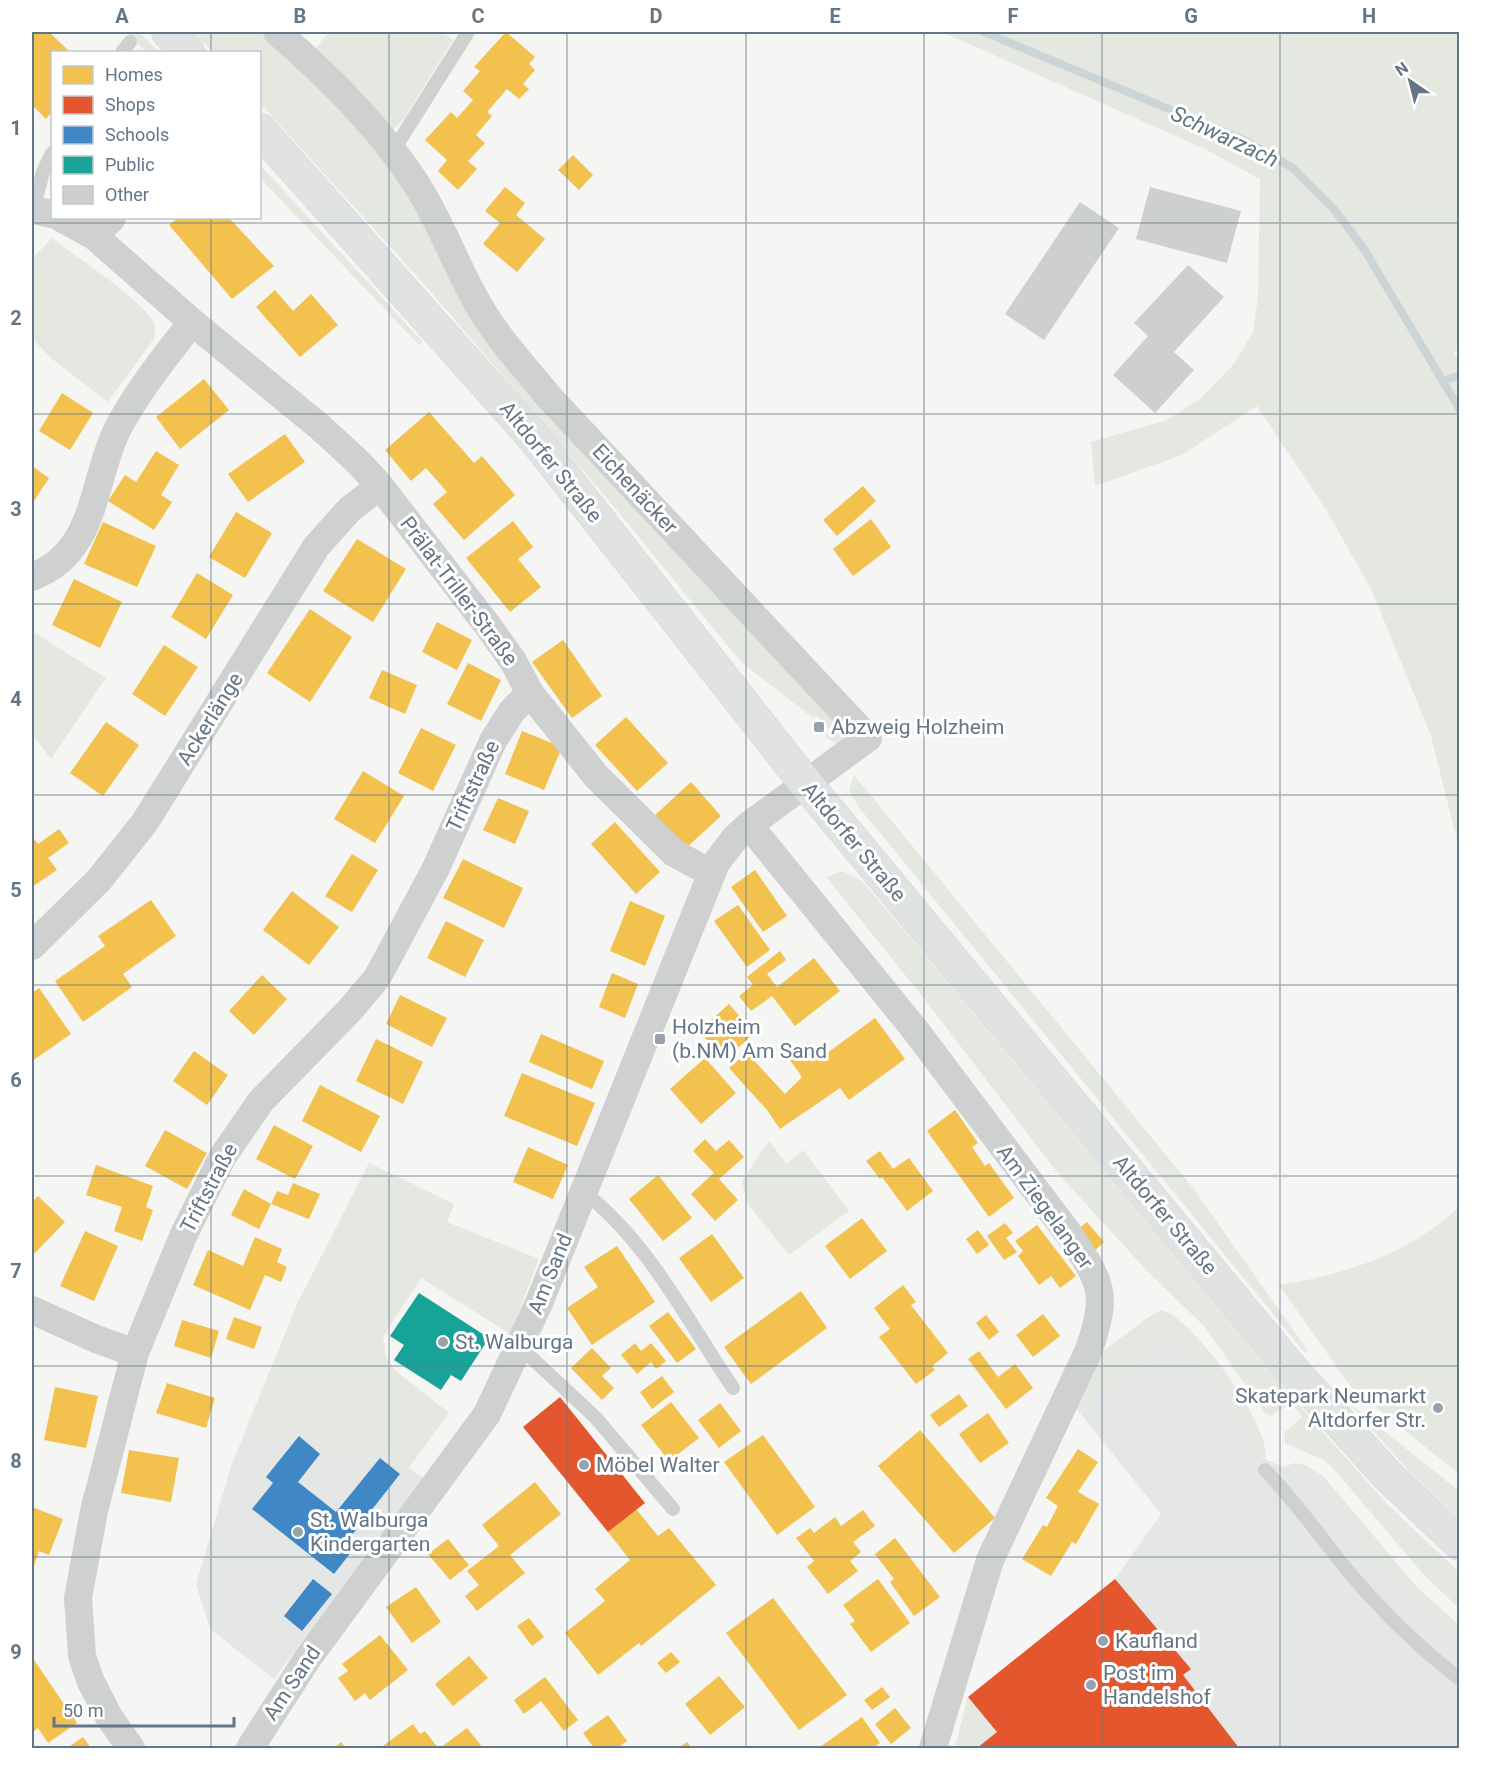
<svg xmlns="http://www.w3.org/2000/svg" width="1491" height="1780" font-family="Roboto,sans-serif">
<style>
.built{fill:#e5e7e6}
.green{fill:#e4e8e1}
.homes{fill:#f2c14e}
.shops{fill:#e4572e}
.schools{fill:#3f88c5}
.public{fill:#17a398}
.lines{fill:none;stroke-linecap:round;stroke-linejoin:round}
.stream{stroke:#ccd5d6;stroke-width:8}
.building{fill:#ced0d0}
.secondary-casing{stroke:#d1d3d3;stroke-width:34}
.lane{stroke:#cfd0d0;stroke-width:14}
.street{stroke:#cfd0d0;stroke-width:28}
.secondary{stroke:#e1e2e2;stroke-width:33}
.grid{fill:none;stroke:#647685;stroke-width:1.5;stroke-opacity:0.55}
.poi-dot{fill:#97a2ac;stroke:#fff;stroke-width:2}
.labels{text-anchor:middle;stroke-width:6;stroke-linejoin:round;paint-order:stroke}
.street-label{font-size:21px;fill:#647685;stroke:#fff}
.poi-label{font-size:21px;fill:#647685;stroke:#fff;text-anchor:start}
.water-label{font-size:22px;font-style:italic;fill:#5f7881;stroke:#fff}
.neatline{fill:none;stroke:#647685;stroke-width:2}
.grid-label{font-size:20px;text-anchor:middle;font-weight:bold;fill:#647685}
</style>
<rect width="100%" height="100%" fill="#f5f5f3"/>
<path class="built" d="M 1175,1336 L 1261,1441 L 1257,1462 L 1265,1459 L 1283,1467 L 1295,1480 L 1309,1470 L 1314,1472 L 1389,1572 L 1459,1639 L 1459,1748 L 955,1748 L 968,1697 L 1115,1579 L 1161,1514 L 1080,1413 Z
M 250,1419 L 276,1443 L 293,1424 L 327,1448 L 380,1450 L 425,1479 L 274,1679 L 210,1629 L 196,1584 L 231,1467 Z"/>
<path class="green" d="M 126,32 L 139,32 L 158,51 L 146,52 Z
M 193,32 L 260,32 C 293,62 329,92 359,127 C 400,174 427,229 454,284 L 841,729 L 843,738 L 838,745 L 824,736 L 830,730 L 817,716 L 813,718 L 740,661 L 615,508 L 432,293 L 260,103 L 260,52 L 213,52 Z
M 329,32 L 442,32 L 453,40 L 403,120 L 392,130 L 314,50 Z
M 942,32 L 1459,32 L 1460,349 L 1454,352 L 1460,363 L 1459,848 L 1431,736 L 1372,591 L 1328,513 L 1257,406 L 1182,455 L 1095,486 L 1091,442 L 1167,420 L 1201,398 L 1234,364 L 1253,332 L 1258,298 L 1260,179 L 1205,149 Z
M 260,165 L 423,342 L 419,345 L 260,178 Z
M 52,238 C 81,261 129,290 152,319 C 156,325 155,330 155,337 L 108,402 L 51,358 L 32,338 L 32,259 Z
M 32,631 L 106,678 L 51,759 L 32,734 Z
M 854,775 L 1193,1188 L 1308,1351 L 1305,1353 L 858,806 L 849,790 Z
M 842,871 L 862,881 L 925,955 L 1306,1413 L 1385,1502 L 1459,1572 L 1459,1608 L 1425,1576 L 1331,1466 L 1322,1459 L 1285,1443 L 1284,1433 L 1302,1417 L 1291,1403 L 1271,1416 L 1266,1414 L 1204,1326 L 1147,1271 L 1057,1172 L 919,992 L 826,877 Z
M 769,1141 L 787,1164 L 803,1150 L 849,1211 L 789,1255 L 747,1203 L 742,1181 Z
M 369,1163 L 454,1204 L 447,1222 L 539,1259 L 510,1334 L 421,1278 L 383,1337 L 386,1357 L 395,1370 L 449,1413 L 408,1469 L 380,1450 L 327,1448 L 293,1424 L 276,1444 L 250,1419 L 298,1302 Z
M 1459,1207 L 1459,1474 L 1351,1387 L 1279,1285 C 1344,1275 1411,1253 1459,1207 Z
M 1161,1310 C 1191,1315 1274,1430 1265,1459 L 1257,1462 L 1248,1451 L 1261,1441 L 1175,1336 L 1080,1413 L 1072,1401 L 1089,1362 L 1147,1318 Z
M 1350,1404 L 1459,1491 L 1459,1519 L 1407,1469 Z
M 1295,1463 L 1305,1465 L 1323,1476 L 1417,1587 L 1459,1625 L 1459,1639 L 1422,1606 L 1389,1572 L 1314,1472 L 1309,1470 L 1295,1480 L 1283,1467 Z
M 968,1697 L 997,1732 L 977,1748 L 955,1748 Z"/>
<path class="homes" d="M 32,32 L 49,32 L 70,52 L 52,52 L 52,112 L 46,119 L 32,105 Z
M 506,32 L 535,57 L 529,64 L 535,70 L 523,84 L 529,89 L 519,99 L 507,89 L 487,112 L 492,116 L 476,135 L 485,143 L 468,161 L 477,169 L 458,190 L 438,171 L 447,160 L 425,140 L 451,112 L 457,118 L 473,100 L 463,91 L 480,71 L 474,67 Z
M 573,155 L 593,175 L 579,190 L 558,170 Z
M 505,187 L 525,203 L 516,215 L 545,239 L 517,272 L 483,244 L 500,223 L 485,211 Z
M 178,218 L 229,218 L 274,266 L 232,299 L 169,225 Z
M 275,290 L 293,311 L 311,294 L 338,325 L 300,357 L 256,307 Z
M 204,379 L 229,410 L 180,449 L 156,417 Z
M 62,393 L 93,413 L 70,450 L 39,431 Z
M 429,412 L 474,463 L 482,456 L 515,495 L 464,540 L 433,504 L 447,492 L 426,468 L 411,481 L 385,450 Z
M 285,434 L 305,462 L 248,502 L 228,474 Z
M 156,451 L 179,465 L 161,495 L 172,502 L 154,530 L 108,501 L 125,475 L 136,482 Z
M 32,466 L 49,478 L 32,504 Z
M 863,486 L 876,501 L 837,536 L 823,520 Z
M 236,512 L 272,533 L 245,578 L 209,557 Z
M 871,519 L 891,547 L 853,576 L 833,549 Z
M 513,521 L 533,547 L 518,559 L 541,587 L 510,612 L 466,558 Z
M 103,522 L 156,546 L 137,587 L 84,564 Z
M 357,539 L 406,569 L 373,622 L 323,591 Z
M 197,573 L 233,595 L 206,639 L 171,617 Z
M 74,579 L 122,602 L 100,648 L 52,625 Z
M 310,609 L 352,637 L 310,702 L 267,673 Z
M 437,622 L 472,640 L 457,670 L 422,652 Z
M 563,640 L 602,696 L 572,718 L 532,662 Z
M 164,645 L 198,667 L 165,716 L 132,694 Z
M 468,663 L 501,680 L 481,721 L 447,704 Z
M 382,670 L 417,685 L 405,714 L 369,698 Z
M 626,717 L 668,763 L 637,791 L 595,745 Z
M 106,722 L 139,745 L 103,796 L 70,773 Z
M 421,728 L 456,745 L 433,791 L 398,773 Z
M 522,731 L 562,747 L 544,790 L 505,774 Z
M 363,771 L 404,796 L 375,843 L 334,819 Z
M 691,782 L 721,816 L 686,848 L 655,815 Z
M 498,798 L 529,811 L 515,844 L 483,830 Z
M 615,822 L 660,872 L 636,894 L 591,844 Z
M 59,829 L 69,843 L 48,858 L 57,870 L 32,887 L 32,836 L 38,844 Z
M 352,854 L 378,870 L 352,912 L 325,896 Z
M 463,859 L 523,888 L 504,928 L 443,898 Z
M 755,870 L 787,916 L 763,932 L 731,887 Z
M 292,891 L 339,927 L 309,965 L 263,930 Z
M 151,900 L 176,936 L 123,974 L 132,987 L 83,1022 L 55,981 L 105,946 L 98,936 Z
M 630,901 L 665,916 L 645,966 L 610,951 Z
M 738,905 L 770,950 L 747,967 L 714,921 Z
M 446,921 L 484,940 L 465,977 L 427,958 Z
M 780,951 L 786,960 L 767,974 L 777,987 L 814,958 L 840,991 L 795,1026 L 772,996 L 751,1011 L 739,996 L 753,985 L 747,977 Z
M 612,973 L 638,984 L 625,1018 L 599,1007 Z
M 262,975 L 287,999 L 254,1035 L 229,1011 Z
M 39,988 L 71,1034 L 32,1061 L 32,993 Z
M 400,995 L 447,1018 L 432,1047 L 386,1024 Z
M 729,1004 L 754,1033 L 725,1060 L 699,1031 Z
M 875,1018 L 905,1059 L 849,1100 L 840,1088 L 780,1129 L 767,1110 L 729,1068 L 747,1053 L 785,1094 L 802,1077 L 788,1057 L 808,1043 L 819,1059 Z
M 541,1034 L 604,1061 L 592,1089 L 529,1062 Z
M 376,1039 L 423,1062 L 403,1104 L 356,1081 Z
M 194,1051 L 228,1075 L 207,1105 L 173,1081 Z
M 705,1058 L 736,1093 L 701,1124 L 670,1089 Z
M 522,1073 L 595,1103 L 577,1146 L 504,1116 Z
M 320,1085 L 380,1116 L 361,1152 L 302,1121 Z
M 955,1110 L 978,1143 L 972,1147 L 985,1166 L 989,1163 L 1014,1198 L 989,1217 L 927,1131 Z
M 274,1125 L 313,1146 L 295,1179 L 256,1159 Z
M 165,1130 L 207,1153 L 187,1189 L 145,1166 Z
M 705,1139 L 716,1151 L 729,1140 L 744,1157 L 719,1179 L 738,1200 L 715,1221 L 691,1194 L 714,1173 L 693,1151 Z
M 528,1147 L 568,1165 L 553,1199 L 513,1182 Z
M 880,1151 L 893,1169 L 909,1158 L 933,1191 L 907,1211 L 882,1177 L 880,1179 L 866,1161 Z
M 96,1165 L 153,1186 L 146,1207 L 153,1210 L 142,1241 L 114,1231 L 122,1207 L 86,1195 Z
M 658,1175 L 692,1218 L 663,1241 L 629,1199 Z
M 293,1183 L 320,1194 L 309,1219 L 271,1204 L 259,1229 L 231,1215 L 244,1189 L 271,1204 L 277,1191 L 288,1195 Z
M 38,1196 L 65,1222 L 32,1256 L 32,1202 Z
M 862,1218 L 887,1251 L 850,1279 L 825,1246 Z
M 1087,1222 L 1104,1242 L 1094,1251 L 1077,1230 Z
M 1005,1223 L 1013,1233 L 1006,1238 L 1017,1252 L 1004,1260 L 987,1236 Z
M 1037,1225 L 1076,1276 L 1060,1288 L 1051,1276 L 1039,1285 L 1018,1256 L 1023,1251 L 1015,1241 Z
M 978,1230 L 989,1245 L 977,1254 L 966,1239 Z
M 85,1231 L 118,1246 L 94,1301 L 60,1286 Z
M 712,1234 L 744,1278 L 711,1302 L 679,1258 Z
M 255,1237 L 282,1249 L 277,1262 L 287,1267 L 281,1282 L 265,1275 L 250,1310 L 193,1285 L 208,1250 L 243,1266 Z
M 617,1246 L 655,1302 L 592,1345 L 567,1308 L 598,1287 L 584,1267 Z
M 903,1285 L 916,1302 L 911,1305 L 948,1353 L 932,1366 L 935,1370 L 916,1384 L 879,1337 L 890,1329 L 874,1308 Z
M 801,1291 L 827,1328 L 751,1384 L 724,1347 Z
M 668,1312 L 696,1349 L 677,1363 L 649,1326 Z
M 1043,1314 L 1060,1336 L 1033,1357 L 1016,1335 Z
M 986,1315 L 999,1332 L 989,1340 L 976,1323 Z
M 234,1317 L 262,1327 L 254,1349 L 226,1339 Z
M 182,1320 L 219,1331 L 211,1358 L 174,1346 Z
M 635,1343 L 641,1351 L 651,1343 L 666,1361 L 656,1369 L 651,1362 L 637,1374 L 621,1355 Z
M 592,1348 L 611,1368 L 602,1376 L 614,1388 L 602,1400 L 571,1368 Z
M 979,1351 L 998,1377 L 1015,1364 L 1033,1388 L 1006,1409 L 968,1359 Z
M 662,1376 L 674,1392 L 652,1409 L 640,1392 Z
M 167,1383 L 215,1398 L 206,1428 L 156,1413 Z
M 55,1387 L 98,1396 L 86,1448 L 44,1440 Z
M 959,1394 L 968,1406 L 939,1427 L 930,1415 Z
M 671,1402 L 699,1438 L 669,1461 L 641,1425 Z
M 720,1403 L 741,1431 L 719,1448 L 698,1420 Z
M 988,1413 L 1009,1443 L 980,1463 L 959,1434 Z
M 920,1430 L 995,1518 L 954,1553 L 878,1466 Z
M 763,1435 L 815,1507 L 777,1535 L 724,1462 Z
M 1078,1449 L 1098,1462 L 1078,1492 L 1099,1504 L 1076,1544 L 1072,1542 L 1051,1576 L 1022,1559 L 1043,1525 L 1047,1527 L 1058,1506 L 1046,1498 Z
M 129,1450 L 179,1458 L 171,1502 L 121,1493 Z
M 535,1482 L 561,1514 L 510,1555 L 525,1573 L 477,1611 L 465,1596 L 479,1585 L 467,1571 L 499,1546 L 482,1525 Z
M 32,1507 L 63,1519 L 49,1555 L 39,1551 L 32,1571 Z
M 636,1509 L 658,1536 L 669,1528 L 716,1585 L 641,1646 L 639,1643 L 598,1675 L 565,1633 L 605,1601 L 595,1589 L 630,1560 L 608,1532 Z
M 863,1510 L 875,1526 L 853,1542 L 861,1552 L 850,1561 L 858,1571 L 828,1594 L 807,1567 L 814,1561 L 796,1538 L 810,1528 L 814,1533 L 835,1517 L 841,1526 Z
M 895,1538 L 940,1597 L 914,1616 L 890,1582 L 894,1579 L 875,1554 Z
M 448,1539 L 469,1565 L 450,1580 L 428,1554 Z
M 878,1579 L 910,1623 L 871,1652 L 850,1624 L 855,1621 L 843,1605 Z
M 416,1587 L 441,1622 L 412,1643 L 386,1607 Z
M 773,1598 L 847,1695 L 799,1730 L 726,1633 Z
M 529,1618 L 544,1637 L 532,1646 L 517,1626 Z
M 380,1635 L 408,1670 L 370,1700 L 365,1693 L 355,1701 L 338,1678 L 348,1671 L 342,1664 Z
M 671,1652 L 680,1662 L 666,1673 L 657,1663 Z
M 469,1656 L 488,1678 L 453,1706 L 435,1684 Z
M 32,1657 L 77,1723 L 48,1743 L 38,1728 L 32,1733 Z
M 719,1676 L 745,1707 L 710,1735 L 685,1704 Z
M 545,1677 L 578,1720 L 564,1731 L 541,1701 L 524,1714 L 514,1700 Z
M 882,1687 L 890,1697 L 872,1710 L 864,1700 Z
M 895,1708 L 911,1728 L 891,1744 L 875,1724 Z
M 608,1715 L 627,1741 L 617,1748 L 594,1748 L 583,1733 Z
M 862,1717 L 880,1743 L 872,1748 L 821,1748 L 820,1747 Z
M 413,1724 L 420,1734 L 425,1731 L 438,1748 L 380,1748 Z
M 467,1728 L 483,1748 L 440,1748 Z
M 83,1737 L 91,1748 L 67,1748 Z
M 341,1742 L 346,1748 L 334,1748 Z
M 687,1742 L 692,1748 L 678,1748 Z"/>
<path class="shops" d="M 560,1397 L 645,1503 L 608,1532 L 523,1427 Z
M 1115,1579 L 1191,1669 L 1183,1675 L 1239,1748 L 977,1748 L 997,1732 L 968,1697 Z"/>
<path class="schools" d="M 299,1436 L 320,1454 L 298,1482 L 336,1512 L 380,1458 L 400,1474 L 344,1545 L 352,1551 L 334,1574 L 252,1509 L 273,1483 L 266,1477 Z
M 313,1579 L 332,1594 L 302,1631 L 284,1616 Z"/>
<path class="public" d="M 419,1293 L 489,1338 L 461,1381 L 451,1375 L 441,1390 L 394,1360 L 404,1345 L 390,1336 Z"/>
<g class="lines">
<path class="stream" d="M 984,32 L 1248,142 L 1293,168 L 1333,208 L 1364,249 L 1460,410
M 1443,381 L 1460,375"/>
</g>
<path class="building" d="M 1150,187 L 1241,211 L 1227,263 L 1136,239 Z
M 1080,202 L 1119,228 L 1044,340 L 1005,314 Z
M 1188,265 L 1224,297 L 1174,352 L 1194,370 L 1155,413 L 1113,375 L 1148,336 L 1134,323 Z"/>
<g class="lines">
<defs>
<path id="secondary" d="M 168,32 L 188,52
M 260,130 L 534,438 L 807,785 L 1290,1367 L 1387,1475 L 1460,1544"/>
</defs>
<use href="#secondary" class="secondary-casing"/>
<path class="lane" d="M 122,52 L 130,42
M 393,151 L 468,32
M 33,211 L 43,172 L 52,153
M 584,1192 C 649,1243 687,1320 733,1388
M 520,1347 L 596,1418 L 673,1509
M 1265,1470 C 1296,1502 1320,1536 1347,1570 C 1381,1610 1418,1647 1460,1679"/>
<path class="street" d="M 32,210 L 52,214
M 61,218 L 94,236 L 192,322 L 320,427 L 358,462 L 380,486 L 488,626 L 513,661 L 530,693 L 596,776 L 674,853 L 711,873
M 94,236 L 112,218
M 32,577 C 98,552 91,482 118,428 C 138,390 166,356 192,322
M 749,825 L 916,1031 L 1068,1233 C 1102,1283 1109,1293 1088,1352 L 990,1560 L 933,1748
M 32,946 L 99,880 L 145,822 L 316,547 L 350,509 L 380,486
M 32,1310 L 96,1339 L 135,1353
M 131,1748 L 109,1717 L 91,1682 L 82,1656 L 78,1598 L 94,1511 L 135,1353 L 184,1234 L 223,1156 L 261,1101 L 349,1011 L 377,978 L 435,870 L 493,741 L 512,711 L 530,693
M 250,1748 L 308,1658 L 487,1414 L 539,1303 L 716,863 L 735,838 L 749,825 L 868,738 L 549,397 C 522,364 492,332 473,295 C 453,258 438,217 415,182 C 378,125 328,76 277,32"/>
<use href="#secondary" class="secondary"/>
</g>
<path class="grid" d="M 211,32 L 211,52M 389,32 L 389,1748M 567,32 L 567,1748M 746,32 L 746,1748M 924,32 L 924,1748M 1102,32 L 1102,1748M 1280,32 L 1280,1748M 211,218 L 211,1748M 32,223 L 1460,223M 32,414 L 1460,414M 32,604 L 1460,604M 32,795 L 1460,795M 32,985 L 1460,985M 32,1176 L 1460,1176M 32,1366 L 1460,1366M 32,1557 L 1460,1557"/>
<g class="poi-dot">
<rect x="813" y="721" width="12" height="12" rx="3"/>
<rect x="654" y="1033" width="12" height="12" rx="3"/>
<circle cx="443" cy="1342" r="6"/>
<circle cx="1438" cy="1408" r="6"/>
<circle cx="584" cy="1465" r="6"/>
<circle cx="298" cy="1532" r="6"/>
<circle cx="1103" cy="1641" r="6"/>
<circle cx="1091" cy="1685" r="6"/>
</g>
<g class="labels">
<g class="street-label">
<text transform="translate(551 462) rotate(51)" y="7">Altdorfer Straße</text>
<text transform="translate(635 489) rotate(47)" y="7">Eichenäcker</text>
<text transform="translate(459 591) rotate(53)" y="7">Prälat-Triller-Straße</text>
<text transform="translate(210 719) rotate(-58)" y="7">Ackerlänge</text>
<text transform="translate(473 786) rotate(-65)" y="7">Triftstraße</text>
<text transform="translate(854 842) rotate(50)" y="7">Altdorfer Straße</text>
<text transform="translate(209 1188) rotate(-62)" y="7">Triftstraße</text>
<text transform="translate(1045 1207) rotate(54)" y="7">Am Ziegelanger</text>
<text transform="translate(1165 1215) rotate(50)" y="7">Altdorfer Straße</text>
<text transform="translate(550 1274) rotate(-68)" y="7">Am Sand</text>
<text transform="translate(292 1683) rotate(-56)" y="7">Am Sand</text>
</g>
<g class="poi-label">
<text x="831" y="734">Abzweig Holzheim</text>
<text x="672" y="1034">Holzheim<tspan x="672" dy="24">(b.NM) Am Sand</tspan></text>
<text x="455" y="1349">St. Walburga</text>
<text x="1426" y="1403" text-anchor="end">Skatepark Neumarkt<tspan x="1426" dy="24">Altdorfer Str.</tspan></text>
<text x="596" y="1472">Möbel Walter</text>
<text x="310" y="1527">St. Walburga<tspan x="310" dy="24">Kindergarten</tspan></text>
<text x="1115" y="1648">Kaufland</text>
<text x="1103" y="1680">Post im<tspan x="1103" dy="24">Handelshof</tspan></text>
</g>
<g class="water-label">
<text transform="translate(1225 136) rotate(25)" y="8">Schwarzach</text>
</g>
</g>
<rect width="1491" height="1780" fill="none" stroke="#ffffff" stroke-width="66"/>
<rect x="51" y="51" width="210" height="168" fill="#ffffff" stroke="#c1c8ce" stroke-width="1.5"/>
<rect x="63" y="66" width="30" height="18" fill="#f2c14e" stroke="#c1c8ce" stroke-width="1.5"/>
<text x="105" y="81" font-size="18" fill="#647685">Homes</text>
<rect x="63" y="96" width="30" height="18" fill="#e4572e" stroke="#c1c8ce" stroke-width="1.5"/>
<text x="105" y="111" font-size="18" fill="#647685">Shops</text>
<rect x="63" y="126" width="30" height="18" fill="#3f88c5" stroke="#c1c8ce" stroke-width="1.5"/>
<text x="105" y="141" font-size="18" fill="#647685">Schools</text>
<rect x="63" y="156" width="30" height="18" fill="#17a398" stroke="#c1c8ce" stroke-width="1.5"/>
<text x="105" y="171" font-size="18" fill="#647685">Public</text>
<rect x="63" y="186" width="30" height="18" fill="#ced0d0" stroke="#c1c8ce" stroke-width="1.5"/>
<text x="105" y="201" font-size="18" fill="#647685">Other</text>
<g transform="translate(1410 81) rotate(325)" stroke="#ffffff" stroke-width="4.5" paint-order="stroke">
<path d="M0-4.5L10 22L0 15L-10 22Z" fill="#647685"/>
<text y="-9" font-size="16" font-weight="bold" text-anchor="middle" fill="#647685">N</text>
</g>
<path d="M54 1717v9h180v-9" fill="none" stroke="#647685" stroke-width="3"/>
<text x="63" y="1717" font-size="18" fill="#647685" stroke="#ffffff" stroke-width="4.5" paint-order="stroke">50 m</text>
<rect x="33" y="33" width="1425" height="1714" class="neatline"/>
<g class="grid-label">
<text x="122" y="23">A</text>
<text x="300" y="23">B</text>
<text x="478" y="23">C</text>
<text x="656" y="23">D</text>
<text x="835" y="23">E</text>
<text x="1013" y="23">F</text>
<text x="1191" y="23">G</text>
<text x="1369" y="23">H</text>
<text x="16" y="135">1</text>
<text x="16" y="325">2</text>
<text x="16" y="516">3</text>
<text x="16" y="706">4</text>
<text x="16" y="897">5</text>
<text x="16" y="1087">6</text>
<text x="16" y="1278">7</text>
<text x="16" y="1468">8</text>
<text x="16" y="1659">9</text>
</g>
</svg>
